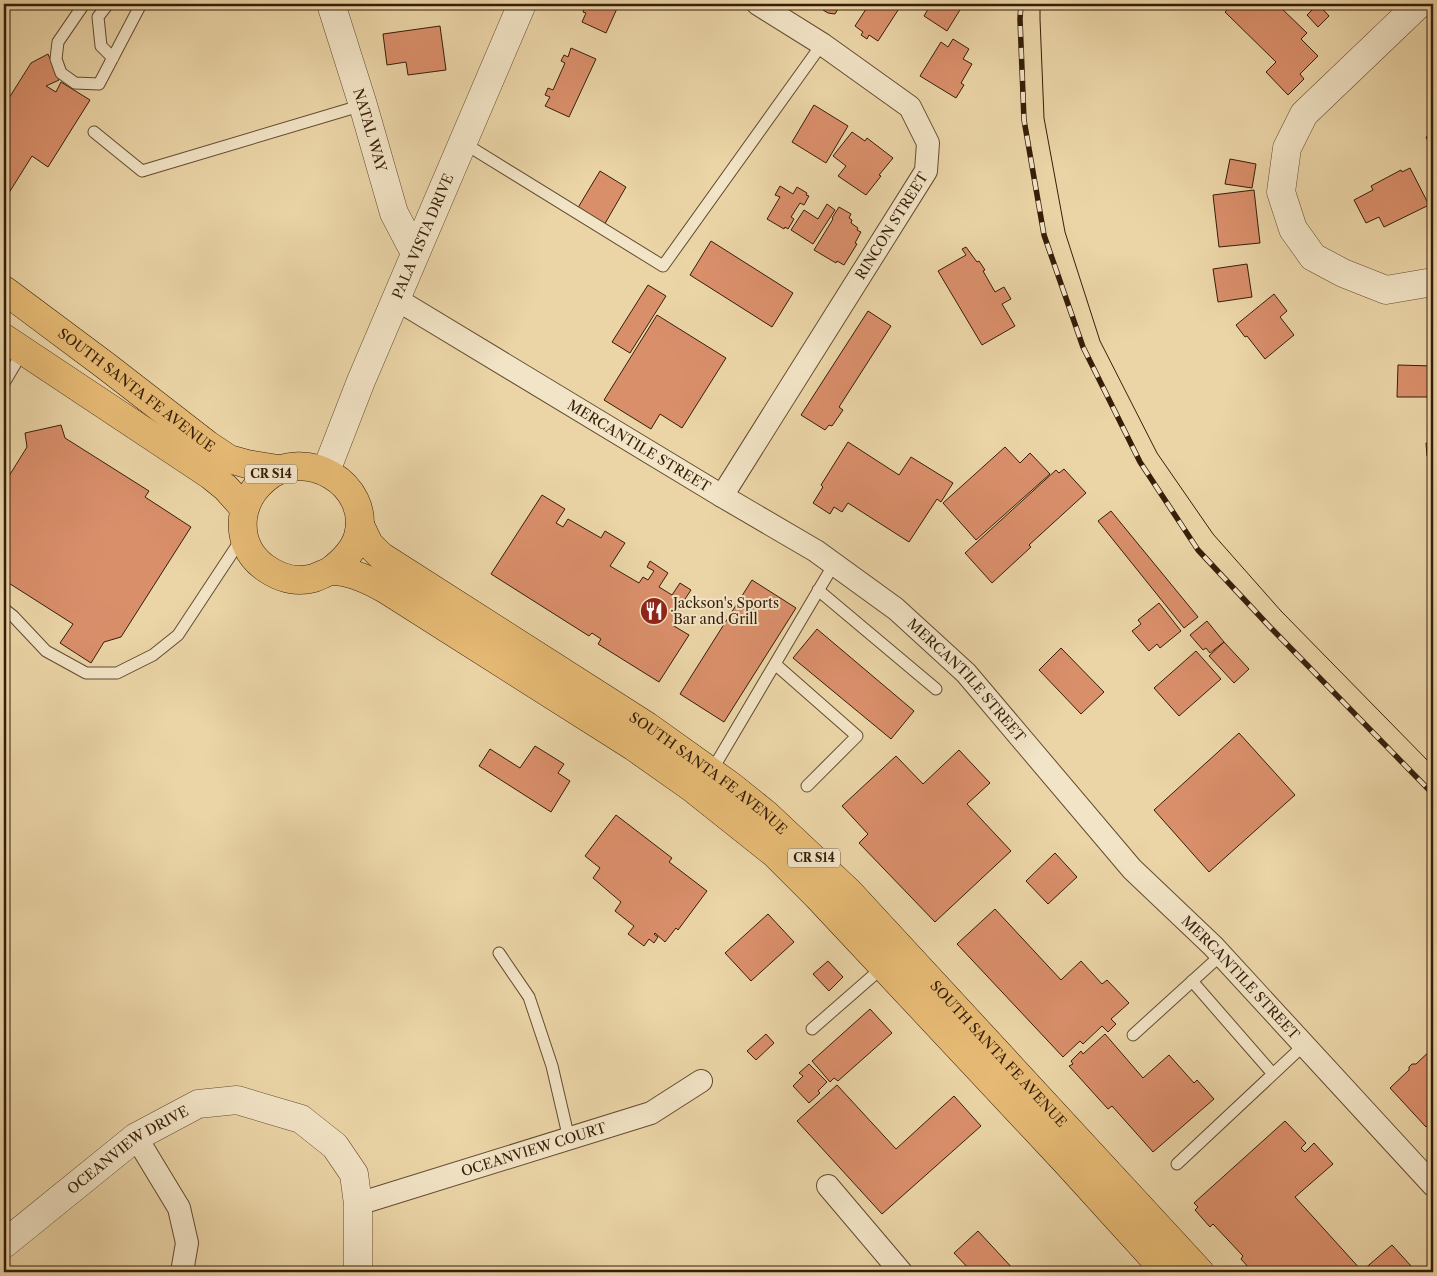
<svg xmlns="http://www.w3.org/2000/svg" width="1437" height="1276" font-family="'Libre Caslon Text',serif">
<style>
.building{fill:#da8f6b;stroke:#361d08}
.lines{fill:none;stroke-linecap:round;stroke-linejoin:round}
.service-casing{stroke:#634b30;stroke-width:13}
.minor-casing{stroke:#634b30;stroke-width:24}
.tertiary-casing{stroke:#634b30;stroke-width:29}
.primary-casing{stroke:#361d08;stroke-width:29}
.service{stroke:#f2e4c6;stroke-width:11}
.minor{stroke:#f2e4c6;stroke-width:22}
.tertiary{stroke:#f2e4c6;stroke-width:28}
.primary{stroke:#e6ba74;stroke-width:28}
.tram{stroke:#361d08;stroke-width:1}
.rail-casing{stroke:#361d08;stroke-width:5.5}
.rail{stroke:#f2e4c6;stroke-width:4;stroke-dasharray:11;stroke-linecap:butt}
.labels{text-anchor:middle;stroke-width:4;stroke-linejoin:round;paint-order:stroke}
.shield{fill:#f2e4c6;stroke:#6e5941;stroke-width:1}
.shield-label{font-size:12px;font-weight:bold;fill:#361d08}
.street-label{font-size:14px;fill:#361d08;stroke:#f2e4c6}
.poi-label{font-size:14px;fill:#361d08;stroke:#f2e4c6;text-anchor:start}
</style>
<rect width="100%" height="100%" fill="#ebd5a7"/>
<filter id="stains"><feTurbulence type="fractalNoise" baseFrequency=".004" numOctaves="4"/><feColorMatrix values="0 0 0 0 .2 0 0 0 0 .09 0 0 0 0 .02 0 0 0 .5 -.17"/></filter>
<radialGradient id="worn" r=".72"><stop offset=".6" stop-color="#630" stop-opacity="0"/><stop offset="1" stop-color="#630" stop-opacity=".3"/></radialGradient>
<path class="building" d="M 591,4 L 619,4 L 606,33 L 582,22 L 586,13 L 583,12 L 585,6 L 589,7 Z
M 819,4 L 841,4 L 835,14 L 828,13 L 823,10 L 822,6 Z
M 865,4 L 902,4 L 878,41 L 869,35 L 867,39 L 861,35 L 863,32 L 855,26 L 868,6 Z
M 931,4 L 962,4 L 963,5 L 947,31 L 924,16 Z
M 1221,4 L 1274,4 L 1277,6 L 1278,5 L 1307,33 L 1301,39 L 1318,56 L 1300,74 L 1304,79 L 1288,95 L 1266,72 L 1276,62 L 1225,12 L 1227,10 Z
M 1318,4 L 1329,16 L 1318,27 L 1307,15 Z
M 440,26 L 446,70 L 408,75 L 406,62 L 387,65 L 383,34 Z
M 953,39 L 969,49 L 963,59 L 972,64 L 961,83 L 964,85 L 956,98 L 920,76 L 941,42 L 948,47 Z
M 571,48 L 596,59 L 569,117 L 545,106 L 550,97 L 545,95 L 548,88 L 553,90 L 565,63 L 561,61 L 564,55 L 568,57 Z
M 48,54 L 59,80 L 46,86 L 56,92 L 61,82 L 90,100 L 48,167 L 32,156 L 7,196 L 4,194 L 4,106 L 31,63 Z
M 814,105 L 848,126 L 826,163 L 792,142 Z
M 852,132 L 865,141 L 867,138 L 893,158 L 879,175 L 881,176 L 866,195 L 838,176 L 846,166 L 833,156 Z
M 1433,133 L 1433,151 L 1426,137 Z
M 1230,159 L 1256,164 L 1252,188 L 1225,184 Z
M 1410,168 L 1429,205 L 1384,227 L 1379,217 L 1366,223 L 1354,200 L 1373,190 L 1371,186 L 1401,170 L 1402,172 Z
M 600,171 L 626,187 L 603,227 L 576,211 Z
M 780,186 L 793,194 L 797,187 L 807,193 L 806,195 L 809,196 L 804,205 L 800,203 L 791,217 L 794,219 L 788,229 L 785,227 L 784,229 L 767,219 L 780,197 L 775,195 Z
M 1254,190 L 1260,243 L 1219,247 L 1213,195 Z
M 827,204 L 835,210 L 813,244 L 791,230 L 804,210 L 818,219 Z
M 839,207 L 851,214 L 849,218 L 852,220 L 851,223 L 858,228 L 857,230 L 861,232 L 855,243 L 857,244 L 844,265 L 837,261 L 836,263 L 814,250 L 833,219 L 832,218 Z
M 711,241 L 793,293 L 772,327 L 690,275 Z
M 966,247 L 977,262 L 979,261 L 985,270 L 983,271 L 995,292 L 1004,287 L 1011,299 L 1002,304 L 1015,326 L 982,345 L 938,271 L 966,255 L 962,249 Z
M 1247,264 L 1252,297 L 1218,302 L 1213,269 Z
M 648,285 L 666,296 L 630,353 L 612,342 Z
M 1274,294 L 1287,311 L 1280,317 L 1294,335 L 1265,359 L 1247,336 L 1245,337 L 1236,325 Z
M 868,311 L 891,326 L 839,407 L 843,410 L 832,426 L 829,425 L 825,430 L 801,415 Z
M 657,315 L 726,358 L 682,428 L 660,414 L 651,429 L 604,400 Z
M 1398,365 L 1433,366 L 1433,397 L 1397,397 Z
M 61,425 L 65,438 L 149,491 L 145,497 L 191,527 L 121,637 L 104,642 L 91,663 L 60,643 L 73,624 L 4,580 L 4,484 L 27,447 L 25,433 Z
M 848,442 L 899,475 L 911,457 L 953,483 L 941,502 L 937,499 L 909,542 L 848,503 L 842,512 L 834,507 L 830,514 L 813,503 L 823,487 L 821,485 Z
M 1426,443 L 1433,443 L 1433,456 L 1427,456 Z
M 1005,447 L 1020,463 L 1030,453 L 1050,474 L 976,540 L 943,503 Z
M 1064,469 L 1086,493 L 1029,545 L 1031,547 L 992,583 L 965,553 L 1056,470 L 1059,473 Z
M 542,495 L 565,509 L 556,523 L 563,527 L 568,519 L 601,538 L 605,531 L 625,543 L 610,566 L 639,583 L 643,577 L 648,580 L 654,571 L 647,567 L 650,561 L 668,573 L 659,587 L 672,595 L 680,583 L 691,590 L 677,611 L 681,614 L 674,626 L 689,635 L 659,682 L 598,644 L 601,639 L 592,633 L 589,636 L 491,574 Z
M 1111,511 L 1198,617 L 1184,628 L 1098,521 Z
M 752,580 L 796,608 L 724,722 L 680,694 Z
M 1159,603 L 1181,631 L 1160,648 L 1157,644 L 1149,651 L 1132,631 L 1141,624 L 1138,620 Z
M 1207,621 L 1224,642 L 1210,653 L 1206,648 L 1203,650 L 1190,635 Z
M 817,629 L 914,711 L 891,739 L 793,658 Z
M 1224,642 L 1249,669 L 1234,683 L 1209,656 Z
M 1061,648 L 1104,692 L 1081,714 L 1039,670 Z
M 1196,651 L 1221,679 L 1179,716 L 1154,688 Z
M 1239,733 L 1295,795 L 1209,872 L 1154,810 Z
M 535,746 L 564,764 L 558,773 L 570,781 L 551,812 L 479,766 L 490,749 L 520,768 Z
M 959,750 L 990,783 L 967,804 L 1011,851 L 935,922 L 859,843 L 868,834 L 842,806 L 896,756 L 923,784 Z
M 616,815 L 672,858 L 669,862 L 707,891 L 678,930 L 676,928 L 665,942 L 655,933 L 654,934 L 658,937 L 654,943 L 649,939 L 644,946 L 628,934 L 634,926 L 615,911 L 621,902 L 593,878 L 600,868 L 585,856 Z
M 1055,853 L 1077,877 L 1048,904 L 1026,881 Z
M 995,909 L 1061,980 L 1081,961 L 1102,984 L 1107,980 L 1129,1003 L 1111,1019 L 1116,1024 L 1108,1032 L 1102,1026 L 1083,1044 L 1080,1041 L 1063,1057 L 957,944 Z
M 768,914 L 794,942 L 751,981 L 725,953 Z
M 828,961 L 843,977 L 829,991 L 813,974 Z
M 870,1009 L 892,1033 L 838,1081 L 834,1078 L 830,1082 L 812,1061 Z
M 766,1034 L 774,1043 L 756,1060 L 747,1051 Z
M 1105,1034 L 1143,1078 L 1169,1055 L 1194,1083 L 1197,1080 L 1214,1099 L 1153,1152 L 1112,1106 L 1108,1109 L 1069,1066 L 1073,1064 L 1071,1061 L 1081,1051 L 1083,1054 Z
M 1433,1048 L 1433,1120 L 1426,1127 L 1390,1088 L 1409,1070 L 1409,1067 L 1412,1064 L 1416,1064 Z
M 809,1064 L 827,1082 L 818,1091 L 820,1093 L 809,1103 L 793,1086 L 803,1076 L 799,1073 Z
M 837,1085 L 896,1149 L 954,1096 L 981,1126 L 882,1214 L 797,1121 Z
M 1285,1121 L 1306,1143 L 1301,1148 L 1305,1152 L 1314,1143 L 1333,1164 L 1295,1197 L 1362,1271 L 1392,1245 L 1411,1266 L 1404,1272 L 1252,1272 L 1255,1269 L 1252,1266 L 1249,1268 L 1241,1259 L 1243,1256 L 1213,1224 L 1210,1227 L 1195,1210 L 1198,1207 L 1194,1203 Z
M 978,1231 L 1016,1272 L 972,1272 L 954,1253 Z"/>
<g class="lines">
<defs>
<path id="service" d="M 84,4 L 58,42 L 56,59 L 61,73 L 75,83 L 99,84 L 141,4
M 108,4 L 98,17 L 101,46 L 113,58
M 94,132 L 142,171 L 363,105
M 462,142 L 663,266 L 822,44
M 4,383 L 23,351
M 818,590 L 936,689
M 4,609 L 13,616 L 46,651 L 86,673 L 117,673 L 153,655 L 178,635 L 242,538
M 775,664 L 857,736 L 807,786
M 711,772 L 834,564
M 499,953 L 529,997 L 552,1066 L 569,1139
M 1192,981 L 1273,1074
M 812,1029 L 883,967
M 1133,1035 L 1221,955
M 1177,1164 L 1304,1045"/>
<g id="minor">
<path id="s1" d="M 396,299 L 722,496 L 816,551 L 896,609 L 966,673 L 1132,869 L 1213,946 L 1433,1185"/>
<path id="s2" d="M 722,496 L 926,171 L 928,143 L 910,107 L 822,44 L 758,4"/>
<path d="M 136,1137 L 179,1208 L 187,1243 L 182,1272"/>
<path d="M 828,1186 L 901,1272"/>
<path id="s3" d="M 358,1204 L 651,1113 L 701,1081"/>
</g>
<g id="tertiary">
<path id="s4" d="M 331,4 L 363,105 L 394,213 L 415,253"/>
<path d="M 1419,4 L 1304,114 L 1287,148 L 1281,192 L 1293,229 L 1313,257 L 1343,273 L 1386,290 L 1433,282"/>
<path id="s5" d="M 326,471 L 361,381 L 522,4"/>
<path id="s6" d="M 4,1244 L 136,1137 L 198,1104 L 237,1100 L 301,1119 L 335,1146 L 354,1174 L 358,1204 L 358,1272"/>
</g>
<g id="primary">
<path id="s7" d="M 4,290 L 106,366 L 208,445 L 229,459 L 247,464 L 278,469"/>
<path d="M 4,338 L 210,475 L 226,488 L 244,508"/>
<path id="s8" d="M 360,525 L 369,544 L 381,556 L 647,726 L 731,786 L 767,815 L 849,892 L 1200,1272"/>
<path d="M 330,571 C 342,562 354,551 358,536 C 372,484 304,445 265,479 C 253,489 245,502 243,518 C 241,538 248,555 264,567 C 279,578 296,583 314,578 C 320,576 326,572 332,571 C 351,571 369,580 385,589 L 634,747 L 692,788 L 775,854 L 817,896 L 1066,1162 L 1166,1272"/>
</g>
</defs>
<use href="#service" class="service-casing"/>
<use href="#minor" class="minor-casing"/>
<use href="#tertiary" class="tertiary-casing"/>
<use href="#primary" class="primary-casing"/>
<use href="#service" class="service"/>
<use href="#minor" class="minor"/>
<use href="#tertiary" class="tertiary"/>
<use href="#primary" class="primary"/>
<path class="tram" d="M 1040,4 L 1040,19 L 1044,118 L 1065,232 L 1100,341 L 1157,453 L 1213,534 L 1281,611 L 1433,766"/>
<defs>
<path id="rail" d="M 1021,4 L 1020,19 L 1024,120 L 1044,235 L 1083,347 L 1140,462 L 1198,550 L 1269,626 L 1433,794"/>
</defs>
<use href="#rail" class="rail-casing"/>
<use href="#rail" class="rail"/>
</g>
<defs>
<symbol id="restaurant-disc" viewBox="-11 -11 22 22"><circle r="9.5" fill="#8f2418" stroke="#f2e4c6"/><path d="M-5-6h1v4h1v-4h1v4h1v-4h1v5L-1.5 .5V6h-2V.5L-5-1ZM5-6V6H3V1.5H1.5Q1.5-4 5-6Z" fill="#fff"/></symbol>
</defs>
<g fill-rule="evenodd">
<use href="#restaurant-disc" x="638" y="595" width="32" height="32"/>
</g>
<g class="labels">
<g class="shield">
<rect x="245" y="464.5" width="52" height="19" rx="4"/>
<rect x="788" y="848.5" width="52" height="19" rx="4"/>
</g>
<g class="shield-label">
<text x="271" y="478">CR S14</text>
<text x="814" y="862">CR S14</text>
</g>
<g class="street-label">
<text dy="5" stroke="none"><textPath href="#s4" startOffset="132">NATAL WAY</textPath></text>
<text dy="5" stroke="none"><textPath href="#s2" startOffset="319">RINCON STREET</textPath></text>
<text dy="5" stroke="none"><textPath href="#s5" startOffset="254">PALA VISTA DRIVE</textPath></text>
<text dy="5" stroke="none"><textPath href="#s7" startOffset="166">SOUTH SANTA FE AVENUE</textPath></text>
<text dy="5" stroke="none"><textPath href="#s1" startOffset="284">MERCANTILE STREET</textPath></text>
<text dy="5" stroke="none"><textPath href="#s1" startOffset="689">MERCANTILE STREET</textPath></text>
<text dy="5" stroke="none"><textPath href="#s8" startOffset="431">SOUTH SANTA FE AVENUE</textPath></text>
<text dy="5" stroke="none"><textPath href="#s1" startOffset="1094">MERCANTILE STREET</textPath></text>
<text dy="5" stroke="none"><textPath href="#s8" startOffset="836">SOUTH SANTA FE AVENUE</textPath></text>
<text dy="5" stroke="none"><textPath href="#s3" startOffset="184">OCEANVIEW COURT</textPath></text>
<text dy="5" stroke="none"><textPath href="#s6" startOffset="156">OCEANVIEW DRIVE</textPath></text>
</g>
<g class="poi-label">
<text x="673" y="608">Jackson's Sports<tspan x="673" dy="16">Bar and Grill</tspan></text>
</g>
</g>
<rect width="1437" height="1276" fill="none" stroke="#ebd5a7" stroke-width="20"/>
<rect x="5" y="5" width="1427" height="1266" fill="none" stroke="#361d08" stroke-width="2.5"/>
<rect x="10" y="10" width="1417" height="1256" fill="none" stroke="#361d08"/>
<rect width="100%" height="100%" filter="url(#stains)"/>
<rect width="100%" height="100%" fill="url(#worn)"/>
</svg>
